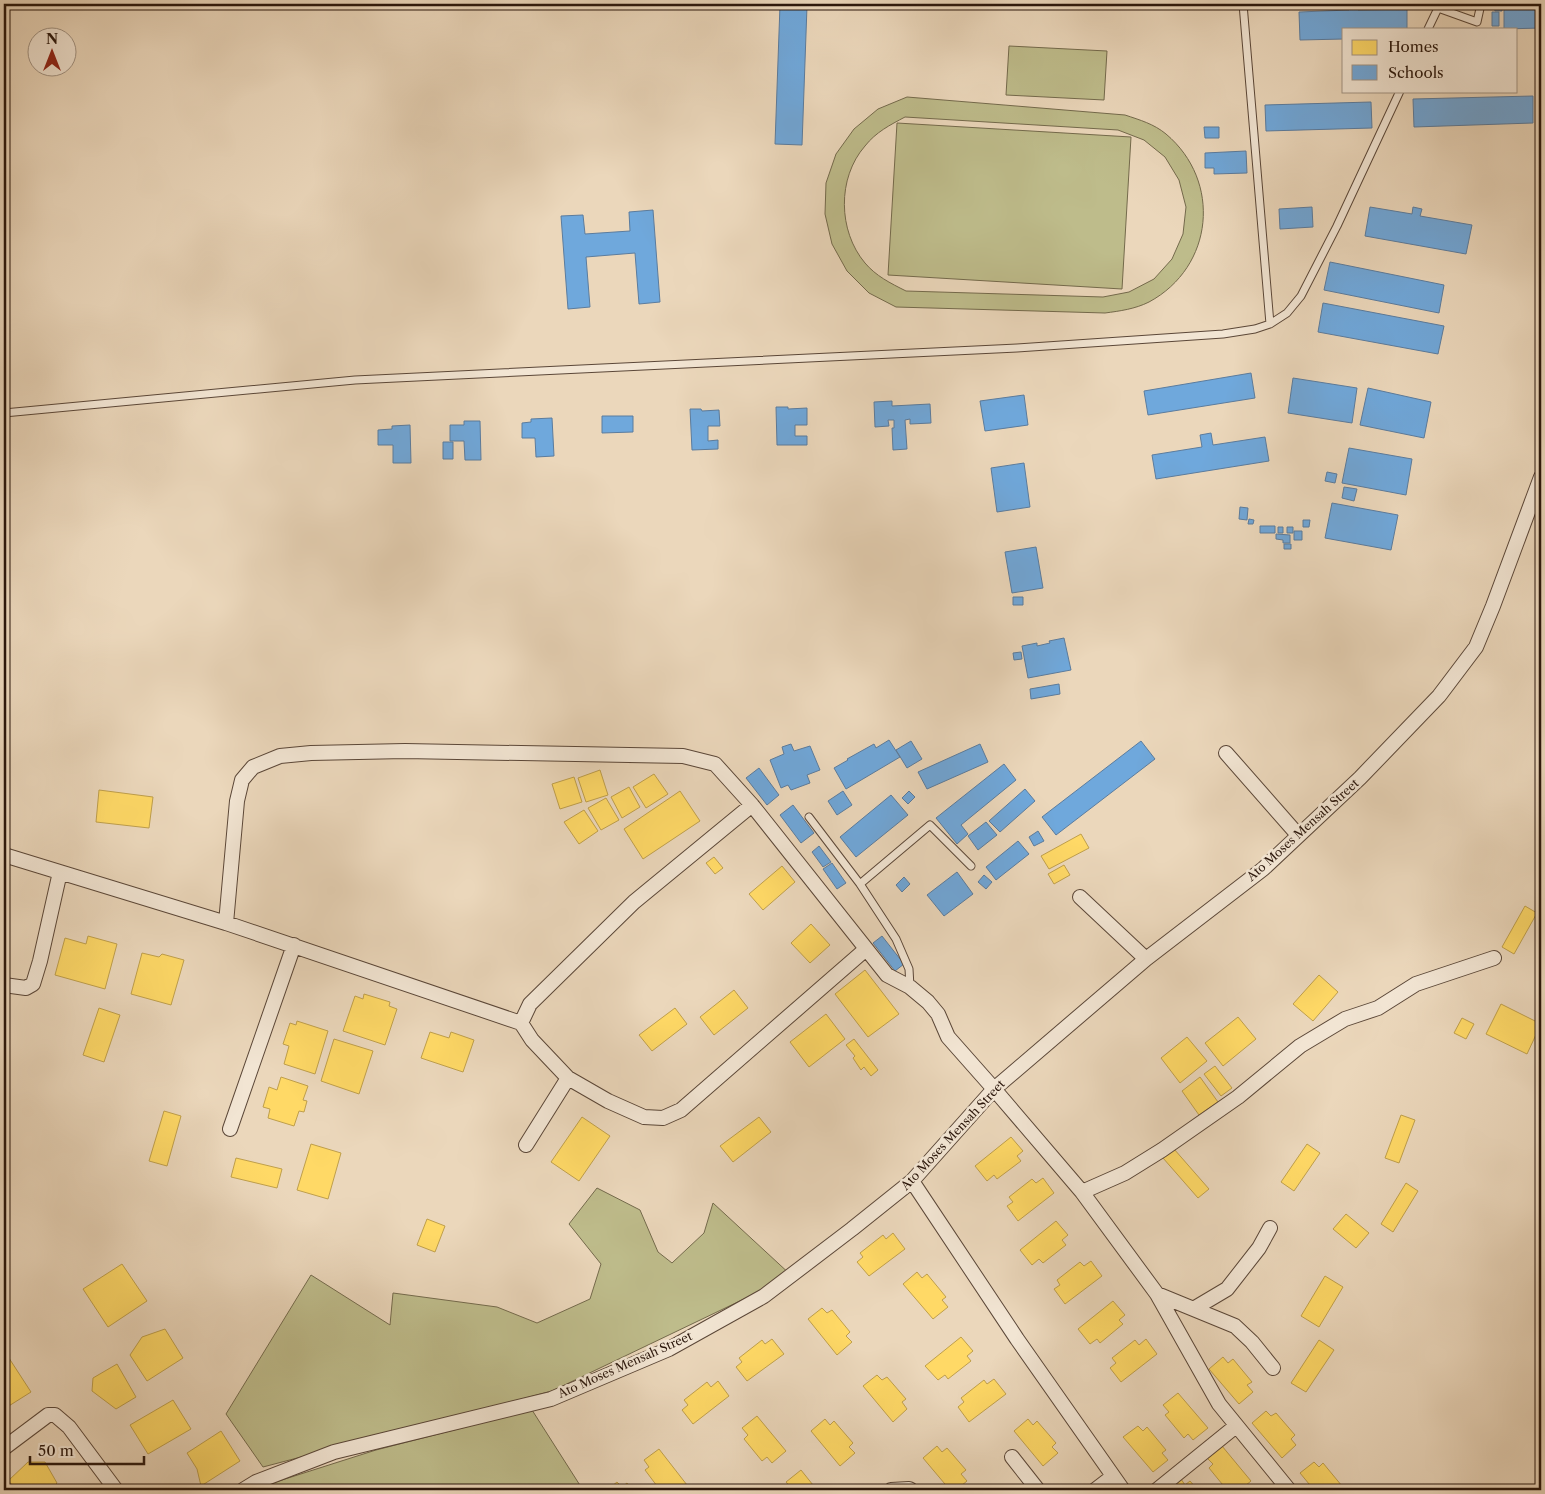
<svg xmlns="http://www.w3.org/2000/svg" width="1545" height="1494" font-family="'Libre Caslon Text',serif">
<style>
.green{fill:#bebc8b;stroke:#746a4c;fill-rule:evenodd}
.homes{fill:#ffd966;stroke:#bf9f4b}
.schools{fill:#6fa8dc;stroke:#5b7c9e}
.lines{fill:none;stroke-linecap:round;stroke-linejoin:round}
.service-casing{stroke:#5b4738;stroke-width:9}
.minor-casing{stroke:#5b4738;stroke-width:16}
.service{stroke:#f2e5d3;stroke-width:7}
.minor{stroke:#f2e5d3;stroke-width:14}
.labels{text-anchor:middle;stroke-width:5;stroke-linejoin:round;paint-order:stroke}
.street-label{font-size:12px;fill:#2b170c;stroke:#f2e5d3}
</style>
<rect width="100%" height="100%" fill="#ebd7bb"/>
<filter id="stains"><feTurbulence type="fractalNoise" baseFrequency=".004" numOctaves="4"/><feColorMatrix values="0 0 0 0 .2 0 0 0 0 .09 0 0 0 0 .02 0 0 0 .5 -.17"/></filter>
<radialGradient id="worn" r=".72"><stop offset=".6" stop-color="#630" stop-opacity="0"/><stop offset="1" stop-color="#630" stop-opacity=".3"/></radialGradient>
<path class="green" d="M 1009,46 L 1107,51 L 1104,100 L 1006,95 Z
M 907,97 L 1125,115 C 1140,120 1154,124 1166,134 C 1222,181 1214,267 1149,302 C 1135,309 1120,311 1105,313 L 896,307 L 869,293 L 847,271 L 832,244 L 825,214 L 826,183 L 836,154 L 854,129 L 878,109 ZM 905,117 L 1118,130 L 1144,140 L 1165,157 L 1179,180 L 1186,207 L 1183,234 L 1172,259 L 1154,279 L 1129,292 L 1103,297 L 906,291 C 890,283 876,276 865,263 C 838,231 837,178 865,146 C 876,132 890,125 905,117 Z
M 897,123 L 1131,137 L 1122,289 L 888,275 Z
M 597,1188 L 640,1210 L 658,1252 L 672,1263 L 704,1233 L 713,1203 L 792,1276 L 552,1391 L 263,1467 L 226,1414 L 311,1275 L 390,1325 L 393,1293 L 497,1307 L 537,1323 L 590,1299 L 601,1264 L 569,1224 Z
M 532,1410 L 583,1490 L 257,1490 L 263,1486 L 376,1450 Z"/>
<path class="homes" d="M 600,770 L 608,795 L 586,802 L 578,778 Z
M 654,774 L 668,794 L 646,808 L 633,787 Z
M 574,777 L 582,802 L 560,809 L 552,784 Z
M 629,787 L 640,807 L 622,818 L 611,797 Z
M 99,790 L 153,797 L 149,828 L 96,822 Z
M 680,791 L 700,821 L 643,859 L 624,829 Z
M 606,798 L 619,820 L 601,830 L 588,808 Z
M 584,810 L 598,831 L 579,844 L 564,822 Z
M 1081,834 L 1089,848 L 1049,869 L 1041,856 Z
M 714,857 L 723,868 L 715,874 L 706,863 Z
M 1064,865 L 1070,875 L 1054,884 L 1048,874 Z
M 782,866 L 795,882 L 763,910 L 749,894 Z
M 1525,906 L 1537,913 L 1514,954 L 1502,947 Z
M 811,924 L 830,945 L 810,963 L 791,943 Z
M 88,936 L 117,944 L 105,989 L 55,975 L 65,938 L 86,944 Z
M 142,953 L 159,957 L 162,954 L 184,960 L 171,1005 L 131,994 Z
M 865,970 L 899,1014 L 868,1037 L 835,994 Z
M 1319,975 L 1338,992 L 1313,1021 L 1293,1004 Z
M 734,990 L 748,1008 L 714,1035 L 700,1017 Z
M 364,994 L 390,1002 L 389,1006 L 397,1009 L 385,1045 L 343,1031 L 355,996 L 363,999 Z
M 1501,1004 L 1541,1024 L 1527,1054 L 1486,1034 Z
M 99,1008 L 120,1015 L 104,1062 L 83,1055 Z
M 675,1008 L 687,1024 L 652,1051 L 639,1035 Z
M 826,1014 L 845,1039 L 809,1067 L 790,1042 Z
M 1238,1017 L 1256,1039 L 1223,1066 L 1205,1043 Z
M 1462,1018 L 1474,1024 L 1466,1039 L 1454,1033 Z
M 297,1021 L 328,1031 L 315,1074 L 284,1064 L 289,1046 L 283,1044 L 290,1023 L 296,1025 Z
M 430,1032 L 449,1038 L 451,1032 L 474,1040 L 463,1072 L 421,1058 Z
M 1187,1037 L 1207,1061 L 1180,1083 L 1161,1058 Z
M 334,1039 L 373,1051 L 359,1094 L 321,1081 Z
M 854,1039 L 878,1070 L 871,1076 L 864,1067 L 861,1070 L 853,1058 L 855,1056 L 846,1045 Z
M 1215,1066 L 1232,1088 L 1221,1096 L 1204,1074 Z
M 281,1077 L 308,1086 L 303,1100 L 307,1101 L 304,1112 L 299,1111 L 294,1126 L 268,1118 L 270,1109 L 263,1107 L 269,1087 L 277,1090 Z
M 1200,1077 L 1218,1102 L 1199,1115 L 1182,1091 Z
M 164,1111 L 181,1116 L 167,1166 L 149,1161 Z
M 1401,1115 L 1415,1120 L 1399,1163 L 1385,1158 Z
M 582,1117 L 610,1136 L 579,1181 L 551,1162 Z
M 759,1117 L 771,1132 L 733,1162 L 720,1146 Z
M 1011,1137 L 1023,1151 L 1017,1156 L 1021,1161 L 997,1179 L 994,1175 L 987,1181 L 975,1166 Z
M 311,1144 L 341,1153 L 328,1199 L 297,1190 Z
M 1307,1144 L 1320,1153 L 1294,1191 L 1281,1182 Z
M 1174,1149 L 1209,1189 L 1198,1198 L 1163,1158 Z
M 236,1158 L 282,1169 L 277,1188 L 231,1177 Z
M 1043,1178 L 1054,1193 L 1018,1221 L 1007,1206 L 1013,1202 L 1009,1197 L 1032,1179 L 1036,1183 Z
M 1406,1183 L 1418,1191 L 1393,1232 L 1381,1224 Z
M 1346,1214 L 1369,1233 L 1356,1248 L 1333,1229 Z
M 427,1219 L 445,1226 L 435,1252 L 417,1245 Z
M 1056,1221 L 1068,1235 L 1062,1240 L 1066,1245 L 1043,1263 L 1039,1259 L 1032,1265 L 1020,1250 Z
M 893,1233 L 905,1249 L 869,1276 L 857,1262 L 863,1257 L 860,1253 L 883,1235 L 886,1239 Z
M 1091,1261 L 1102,1276 L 1065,1304 L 1054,1289 L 1060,1285 L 1057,1280 L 1080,1262 L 1084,1266 Z
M 122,1264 L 147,1301 L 108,1327 L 83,1289 Z
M 917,1272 L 922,1278 L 927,1274 L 946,1297 L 942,1300 L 948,1307 L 933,1319 L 903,1284 Z
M 1325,1276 L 1343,1287 L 1319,1327 L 1301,1316 Z
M 1113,1301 L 1125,1315 L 1119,1320 L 1123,1324 L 1100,1343 L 1097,1339 L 1090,1344 L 1078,1329 Z
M 822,1308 L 827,1313 L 832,1310 L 850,1332 L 846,1336 L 852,1342 L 837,1355 L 808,1319 Z
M 165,1329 L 183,1358 L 147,1381 L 130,1355 L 142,1337 Z
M 961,1337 L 973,1351 L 967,1356 L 971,1361 L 948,1379 L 945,1375 L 938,1380 L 925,1366 Z
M 772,1339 L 784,1354 L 747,1381 L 736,1367 L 742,1362 L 739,1358 L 762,1340 L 765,1344 Z
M 1146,1339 L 1157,1354 L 1121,1382 L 1110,1368 L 1116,1363 L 1112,1358 L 1135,1340 L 1139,1345 Z
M 1319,1340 L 1334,1350 L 1306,1392 L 1291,1383 Z
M 7,1355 L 31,1392 L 4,1409 L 4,1357 Z
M 1223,1357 L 1228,1363 L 1233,1359 L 1252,1382 L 1247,1385 L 1253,1392 L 1239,1404 L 1209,1369 Z
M 117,1364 L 136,1397 L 116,1409 L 92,1391 L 93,1378 Z
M 877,1375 L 882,1380 L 887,1377 L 906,1399 L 902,1402 L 907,1409 L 893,1422 L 863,1386 Z
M 994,1379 L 1006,1394 L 969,1422 L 958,1407 L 964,1402 L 961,1398 L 984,1380 L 987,1384 Z
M 718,1381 L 729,1396 L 693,1424 L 682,1410 L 688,1405 L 684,1400 L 707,1382 L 711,1387 Z
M 1178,1393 L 1208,1428 L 1193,1440 L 1188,1434 L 1184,1438 L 1165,1415 L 1169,1412 L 1163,1405 Z
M 173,1400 L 191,1429 L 148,1454 L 130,1425 Z
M 1266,1411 L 1271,1416 L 1276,1413 L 1295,1435 L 1291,1439 L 1296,1445 L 1282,1458 L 1252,1423 Z
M 757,1416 L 786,1451 L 772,1463 L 767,1457 L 762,1461 L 744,1439 L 748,1435 L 742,1428 Z
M 825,1419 L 830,1425 L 834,1421 L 853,1443 L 849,1447 L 855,1453 L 840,1466 L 811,1431 Z
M 1028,1419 L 1033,1425 L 1037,1421 L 1056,1443 L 1052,1447 L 1058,1453 L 1043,1466 L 1014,1431 Z
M 1138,1426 L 1143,1431 L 1147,1427 L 1166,1450 L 1162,1453 L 1168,1460 L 1153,1472 L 1123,1437 Z
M 221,1431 L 240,1461 L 201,1486 L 197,1469 L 187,1453 Z
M 937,1446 L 942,1452 L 947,1448 L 966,1470 L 961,1474 L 967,1481 L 956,1490 L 950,1490 L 923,1458 Z
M 1222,1446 L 1251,1481 L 1240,1490 L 1235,1490 L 1232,1486 L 1227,1490 L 1209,1468 L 1213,1464 L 1207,1458 Z
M 659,1449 L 687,1485 L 680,1490 L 660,1490 L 645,1470 L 649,1467 L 644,1460 Z
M 28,1462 L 45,1462 L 57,1483 L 50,1490 L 18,1490 L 8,1481 Z
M 1314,1462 L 1319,1467 L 1323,1463 L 1342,1486 L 1338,1489 L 1339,1490 L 1314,1490 L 1300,1473 Z
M 801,1470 L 817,1490 L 790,1490 L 792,1489 L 786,1482 Z
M 1181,1479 L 1185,1485 L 1190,1481 L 1198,1490 L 1167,1490 Z
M 617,1482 L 622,1487 L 627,1483 L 633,1490 L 607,1490 Z"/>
<path class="schools" d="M 1494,4 L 1541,4 L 1541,28 L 1504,29 L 1504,8 L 1502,8 L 1502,11 L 1495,11 Z
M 780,5 L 807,6 L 802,145 L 775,144 Z
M 1349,5 L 1358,5 L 1358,10 L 1407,9 L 1407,29 L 1344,29 L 1344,39 L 1300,40 L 1299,12 L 1349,10 Z
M 1492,12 L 1499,12 L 1499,26 L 1492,26 Z
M 1533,96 L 1533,123 L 1414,127 L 1413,99 Z
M 1371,102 L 1372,128 L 1266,131 L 1265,105 Z
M 1204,127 L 1219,127 L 1219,138 L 1205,138 Z
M 1246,151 L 1247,173 L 1214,174 L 1214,168 L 1205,168 L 1205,153 Z
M 1312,207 L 1313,227 L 1280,229 L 1279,209 Z
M 1370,207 L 1412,214 L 1413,207 L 1422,209 L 1420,216 L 1472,225 L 1466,254 L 1365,236 Z
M 653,210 L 660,302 L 639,304 L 635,253 L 586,257 L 590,307 L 568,309 L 561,216 L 583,215 L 585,234 L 630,231 L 629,212 Z
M 1330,262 L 1444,285 L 1439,313 L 1324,290 Z
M 1323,303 L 1444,326 L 1438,354 L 1318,332 Z
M 1251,373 L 1255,398 L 1148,415 L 1144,391 Z
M 1293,378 L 1357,388 L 1352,423 L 1288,413 Z
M 1368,388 L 1431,402 L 1424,438 L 1360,425 Z
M 1024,395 L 1028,425 L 985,431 L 980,401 Z
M 892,401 L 892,406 L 930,404 L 931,423 L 910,424 L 910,419 L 905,420 L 907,449 L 893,450 L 892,428 L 894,428 L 894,420 L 888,420 L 889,426 L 875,427 L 874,402 Z
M 776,407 L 788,407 L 788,409 L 807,408 L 807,425 L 795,425 L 795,436 L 807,436 L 807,445 L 777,445 Z
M 690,409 L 701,409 L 702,411 L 719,410 L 720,426 L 708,426 L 708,441 L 718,440 L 718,449 L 692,450 Z
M 602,416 L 633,416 L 633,432 L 602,433 Z
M 552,418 L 554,456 L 536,457 L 535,438 L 522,438 L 522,423 L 531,422 L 531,419 Z
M 464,421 L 480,421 L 481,460 L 465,460 L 464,441 L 450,441 L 450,425 L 464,425 Z
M 410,425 L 411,463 L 393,463 L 393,445 L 378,445 L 378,430 L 392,429 L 392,426 Z
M 1211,433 L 1213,445 L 1265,437 L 1269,461 L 1156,479 L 1152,455 L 1202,447 L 1200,435 Z
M 443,442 L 453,442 L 453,459 L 443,459 Z
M 1349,448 L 1412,459 L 1406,495 L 1342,483 Z
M 1024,463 L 1030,507 L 997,512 L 991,468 Z
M 1327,472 L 1337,474 L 1335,483 L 1325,481 Z
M 1344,487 L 1357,489 L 1354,501 L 1342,498 Z
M 1332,503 L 1398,515 L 1391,550 L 1325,538 Z
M 1240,507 L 1248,508 L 1247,520 L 1239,519 Z
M 1249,519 L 1254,520 L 1253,524 L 1248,524 Z
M 1303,520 L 1310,520 L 1309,527 L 1303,527 Z
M 1260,526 L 1275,526 L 1275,533 L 1260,533 Z
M 1278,527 L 1283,527 L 1283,533 L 1278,533 Z
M 1287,527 L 1293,527 L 1293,533 L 1287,533 Z
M 1294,531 L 1302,531 L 1302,540 L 1294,540 Z
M 1276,534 L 1290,535 L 1290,543 L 1283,543 L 1283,540 L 1276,539 Z
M 1284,544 L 1291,544 L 1291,549 L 1284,549 Z
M 1036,547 L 1043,588 L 1012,593 L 1005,552 Z
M 1013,597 L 1023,597 L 1023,605 L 1013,605 Z
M 1064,638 L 1071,670 L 1028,678 L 1022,646 L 1037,643 L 1037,646 L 1050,643 L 1049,641 Z
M 1021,652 L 1022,659 L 1014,660 L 1013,653 Z
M 1059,684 L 1060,694 L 1031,699 L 1030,689 Z
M 889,740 L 900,757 L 846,789 L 834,768 L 848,760 L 847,759 L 874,744 L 876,748 Z
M 911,741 L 922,759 L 907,768 L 896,750 Z
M 1141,741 L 1155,759 L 1056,835 L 1042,817 Z
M 791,744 L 794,751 L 810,746 L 820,770 L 807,775 L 810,783 L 791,790 L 788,785 L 781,788 L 770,760 L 784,754 L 782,747 Z
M 980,744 L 988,762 L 927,789 L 918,772 Z
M 1004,764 L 1016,780 L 961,825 L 968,834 L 957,844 L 936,818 Z
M 759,768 L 779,795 L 767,805 L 746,778 Z
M 1025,789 L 1035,801 L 1000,832 L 989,821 Z
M 843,791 L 852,805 L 837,815 L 828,801 Z
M 909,791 L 915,797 L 908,804 L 902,798 Z
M 891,795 L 908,815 L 856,857 L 840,837 Z
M 793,805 L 814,833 L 801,843 L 780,815 Z
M 986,822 L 997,835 L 978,850 L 968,836 Z
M 1038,831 L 1044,841 L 1034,846 L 1029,837 Z
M 1018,841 L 1029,854 L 996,880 L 986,867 Z
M 819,846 L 831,862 L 823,867 L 812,852 Z
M 832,863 L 846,883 L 837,889 L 823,869 Z
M 957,872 L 973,894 L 944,916 L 927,895 Z
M 984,875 L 992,882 L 986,889 L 978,882 Z
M 904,877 L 910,884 L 902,892 L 896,885 Z
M 882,936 L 904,964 L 895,971 L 873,943 Z"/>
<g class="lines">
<defs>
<path id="service" d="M 1243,4 L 1270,324
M 1438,8 L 1477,22 L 1481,4
M 1428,29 L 1440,4
M 4,413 L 355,380 L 1017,348 L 1223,334 L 1255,329 L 1270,324 L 1287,313 L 1301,296 L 1337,226 L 1400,91
M 809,817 L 860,884
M 910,987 L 909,969 L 896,939 L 860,884 L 930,825 L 971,866"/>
<path id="minor" d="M 1226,753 L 1298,835
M 4,855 L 226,923
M 1080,897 L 1146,959
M 866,949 L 681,1110 L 663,1118 L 644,1117 L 608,1101 L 568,1078 L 532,1040 L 521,1023 L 226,923 L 237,801 L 242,780 L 253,767 L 280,756 L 311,753 L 405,751 L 683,756 L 715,764 L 752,805 L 887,975 L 910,987 L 928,1002 L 938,1014 L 948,1037 L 994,1089 L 1082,1192 L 1157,1294 L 1219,1404 L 1289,1490
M 4,985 L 26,988 L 33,984 L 40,961 L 60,872
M 521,1023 L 530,1004 L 634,902 L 752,805
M 230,1129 L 294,945
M 526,1145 L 568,1078
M 912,1181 L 1017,1339 L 1123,1490
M 1082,1192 L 1125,1173 L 1162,1150 L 1238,1097 L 1300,1046 L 1345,1019 L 1378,1008 L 1416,984 L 1494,958
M 1157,1294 L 1235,1326 L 1252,1342 L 1273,1368
M 1195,1308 L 1227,1289 L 1259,1248 L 1270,1228
M 4,1448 L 48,1415 L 55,1415 L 69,1427 L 116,1490
M 1012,1457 L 1038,1490
M 243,1490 L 256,1482 L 334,1452 L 551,1399 L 669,1349 L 764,1296 L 852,1229 L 912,1181 L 994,1089 L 1146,959 L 1263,869 L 1360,778 L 1439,696 L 1476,647 L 1493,606 L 1541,477
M 891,1490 L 909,1489 L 911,1490
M 1095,1490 L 1112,1477
M 1157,1490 L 1236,1426"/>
</defs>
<use href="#service" class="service-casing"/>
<use href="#minor" class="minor-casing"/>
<use href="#service" class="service"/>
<use href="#minor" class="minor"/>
</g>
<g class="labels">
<g class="street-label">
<text transform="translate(1303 830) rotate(-42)" y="4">Ato Moses Mensah Street</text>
<text transform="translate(953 1135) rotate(-47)" y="4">Ato Moses Mensah Street</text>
<text transform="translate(625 1365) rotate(-24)" y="4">Ato Moses Mensah Street</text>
</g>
</g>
<rect width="1545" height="1494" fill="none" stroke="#ebd7bb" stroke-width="20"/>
<rect x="5" y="5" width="1535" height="1484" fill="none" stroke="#2b170c" stroke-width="2.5"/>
<rect x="10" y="10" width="1525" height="1474" fill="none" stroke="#2b170c"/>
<rect x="1342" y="28" width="175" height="65" fill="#f2e5d3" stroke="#a29383"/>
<rect x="1352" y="40" width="25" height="15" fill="#ffd966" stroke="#a29383"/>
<text x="1388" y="52" font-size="15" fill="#2b170c">Homes</text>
<rect x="1352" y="65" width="25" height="15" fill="#6fa8dc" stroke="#a29383"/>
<text x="1388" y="78" font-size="15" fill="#2b170c">Schools</text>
<g transform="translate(52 52)"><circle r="24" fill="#f2e5d3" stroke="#a29383"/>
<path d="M0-4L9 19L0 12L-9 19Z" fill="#8f2418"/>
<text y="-8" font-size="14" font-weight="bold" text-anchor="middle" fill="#2b170c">N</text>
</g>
<path d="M30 1456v8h114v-8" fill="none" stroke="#2b170c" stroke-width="2.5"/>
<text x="38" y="1456" font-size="15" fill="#2b170c" stroke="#f2e5d3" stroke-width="4" paint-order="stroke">50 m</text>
<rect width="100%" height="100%" filter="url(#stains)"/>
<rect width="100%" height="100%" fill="url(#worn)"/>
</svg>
